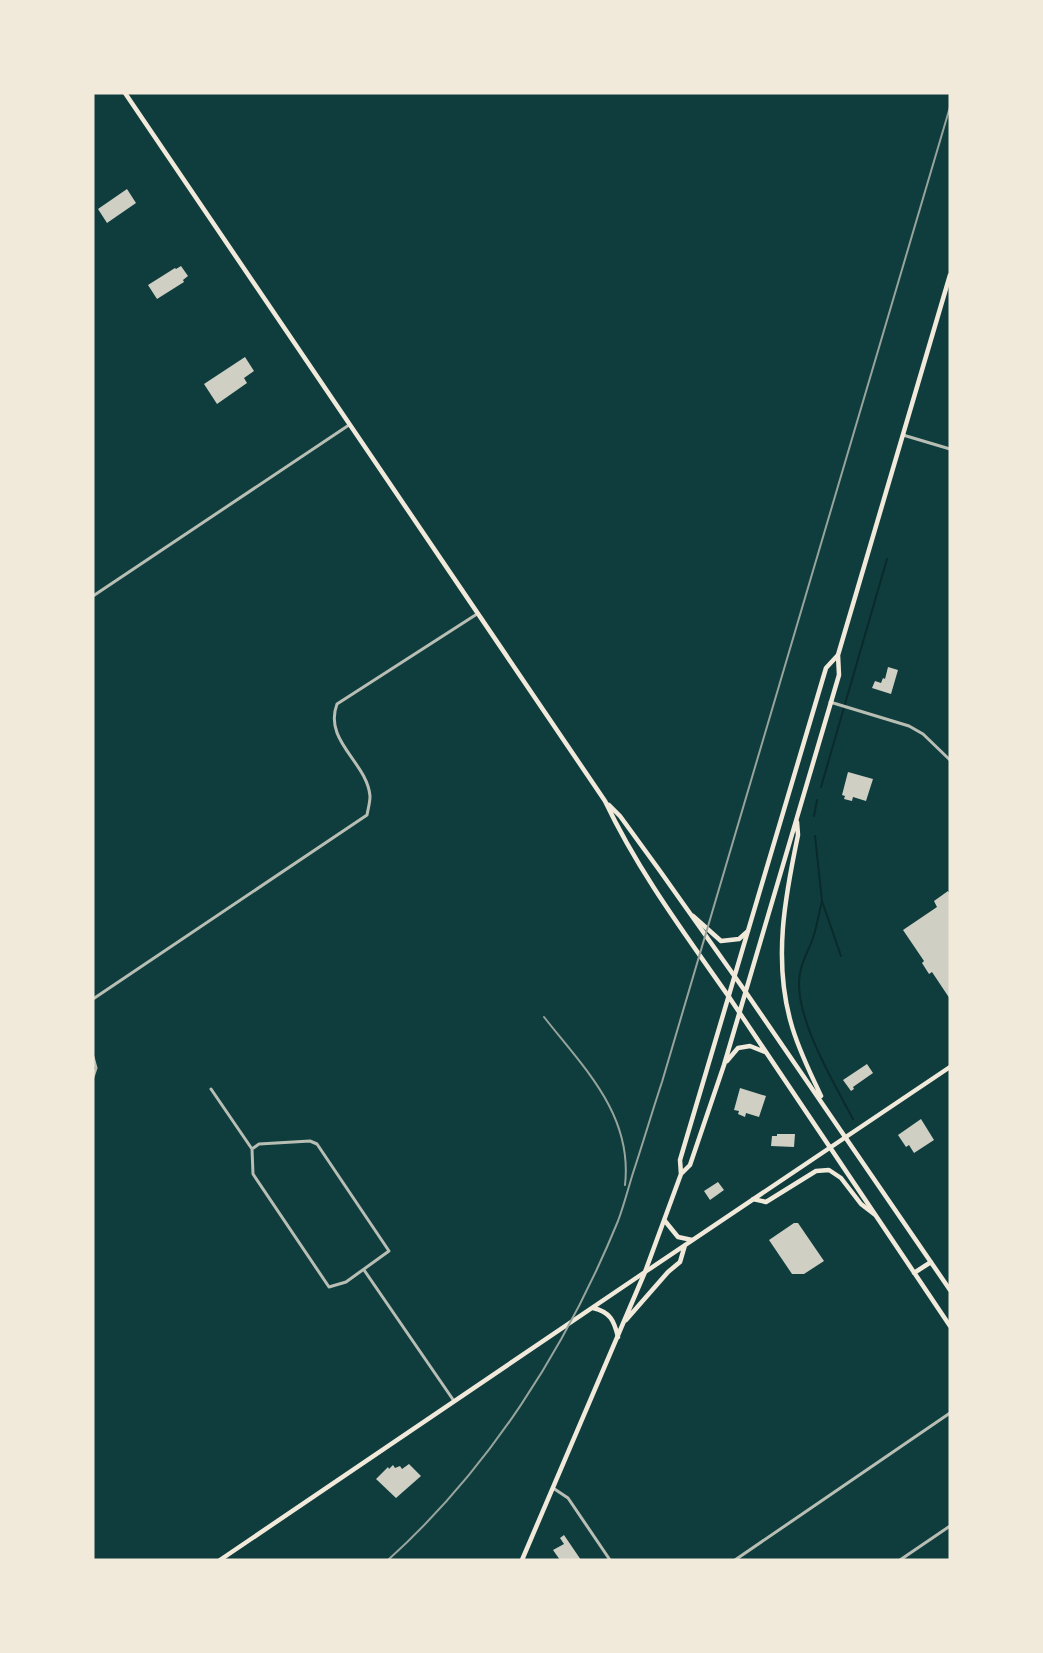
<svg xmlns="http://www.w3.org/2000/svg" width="1043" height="1653" font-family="Karla,sans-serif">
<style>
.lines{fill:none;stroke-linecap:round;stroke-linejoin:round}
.stream{stroke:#0a2a2b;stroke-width:2}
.building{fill:#cfcfc3}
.minor{stroke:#b8beb3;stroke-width:3}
.secondary{stroke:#f1e9da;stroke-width:4.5}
.primary{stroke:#f1e9da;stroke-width:4.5}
.rail{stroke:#97a49c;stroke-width:2}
</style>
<rect width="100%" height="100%" fill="#0f3d3e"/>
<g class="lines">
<path class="stream" d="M 821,787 L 887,559
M 814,816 L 817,800
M 815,836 L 822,901 L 841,956
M 822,901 C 819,913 817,926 813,938 C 809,949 802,961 800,973 C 792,1014 834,1083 853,1119"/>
</g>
<path class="building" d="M 127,189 L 136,203 L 107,223 L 98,209 Z
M 181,266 L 188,276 L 183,280 L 184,282 L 157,299 L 148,285 L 175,268 L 176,269 Z
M 245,357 L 254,371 L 244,378 L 247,383 L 217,404 L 204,384 Z
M 888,667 L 898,670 L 891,694 L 872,688 L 875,681 L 881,683 L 883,678 L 885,679 Z
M 848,772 L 873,779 L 866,801 L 853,797 L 852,801 L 844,799 L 845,796 L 842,795 Z
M 948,891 L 950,894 L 950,999 L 932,972 L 929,974 L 922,963 L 924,961 L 903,930 L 937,907 L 934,901 Z
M 867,1064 L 873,1073 L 853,1087 L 854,1089 L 851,1091 L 843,1080 Z
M 740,1088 L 766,1096 L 759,1117 L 746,1113 L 745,1117 L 738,1114 L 739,1111 L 734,1110 Z
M 921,1119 L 934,1140 L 914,1153 L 909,1145 L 906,1147 L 898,1135 Z
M 777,1134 L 795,1134 L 794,1147 L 771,1146 L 772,1136 L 777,1136 Z
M 718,1182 L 724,1190 L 710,1200 L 704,1191 Z
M 794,1223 L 798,1223 L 824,1261 L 804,1274 L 792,1274 L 769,1240 Z
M 409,1464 L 421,1476 L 396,1498 L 376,1479 L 388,1467 L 389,1469 L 393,1465 L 395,1468 L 400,1466 L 402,1469 Z
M 564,1535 L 581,1560 L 560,1560 L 553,1550 L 564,1544 L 560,1538 Z"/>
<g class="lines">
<path class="minor" d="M 903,435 L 950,449
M 93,596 L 349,425
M 830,702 L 909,726 L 923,734 L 950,760
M 93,999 L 367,815 C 368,809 370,803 370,796 C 367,762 323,741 337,704 L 477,614
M 93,1057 L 96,1068 L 93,1077
M 211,1089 L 252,1149 L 253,1174 L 329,1287 L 346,1282 L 389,1251 L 317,1144 L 310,1141 L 259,1144 L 252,1149
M 364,1270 L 454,1401
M 553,1488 L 568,1498 L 610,1560
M 735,1560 L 950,1413
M 900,1560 L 950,1526"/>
<path class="secondary" d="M 125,93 L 605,801 C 638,871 685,934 729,997
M 609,805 L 620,816 L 660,871 L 745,991
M 753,1199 L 766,1202 L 816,1171 L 829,1170 L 841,1178 L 861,1204 L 874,1214
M 626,1320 L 668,1272 L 680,1262 L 685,1245
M 522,1560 L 645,1272 L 950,1067"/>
<path class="primary" d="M 797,822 L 798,835 C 785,897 773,960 791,1023 C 798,1049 810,1072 821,1096
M 693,916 L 721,941 L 739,939 L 748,931
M 745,991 L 950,1290
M 729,997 L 950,1326
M 727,1061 L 738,1048 L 750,1046 L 765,1052
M 681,1174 L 690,1165 L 724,1065 L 839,675 L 838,655 L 950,275
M 665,1221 L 678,1237 L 692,1240
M 914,1273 L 931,1262
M 593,1308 C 610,1312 614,1320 618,1337
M 220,1560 L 645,1272 L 681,1174 L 680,1160 L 826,668 L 838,655"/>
<path class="rail" d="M 544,1017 C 584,1068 633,1115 625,1185
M 388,1560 C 490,1468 566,1348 618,1221 C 624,1205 628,1189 633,1173 C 643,1143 652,1112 662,1082 L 950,107"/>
</g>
<rect width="1043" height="1653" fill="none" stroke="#f1e9da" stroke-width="189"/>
</svg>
